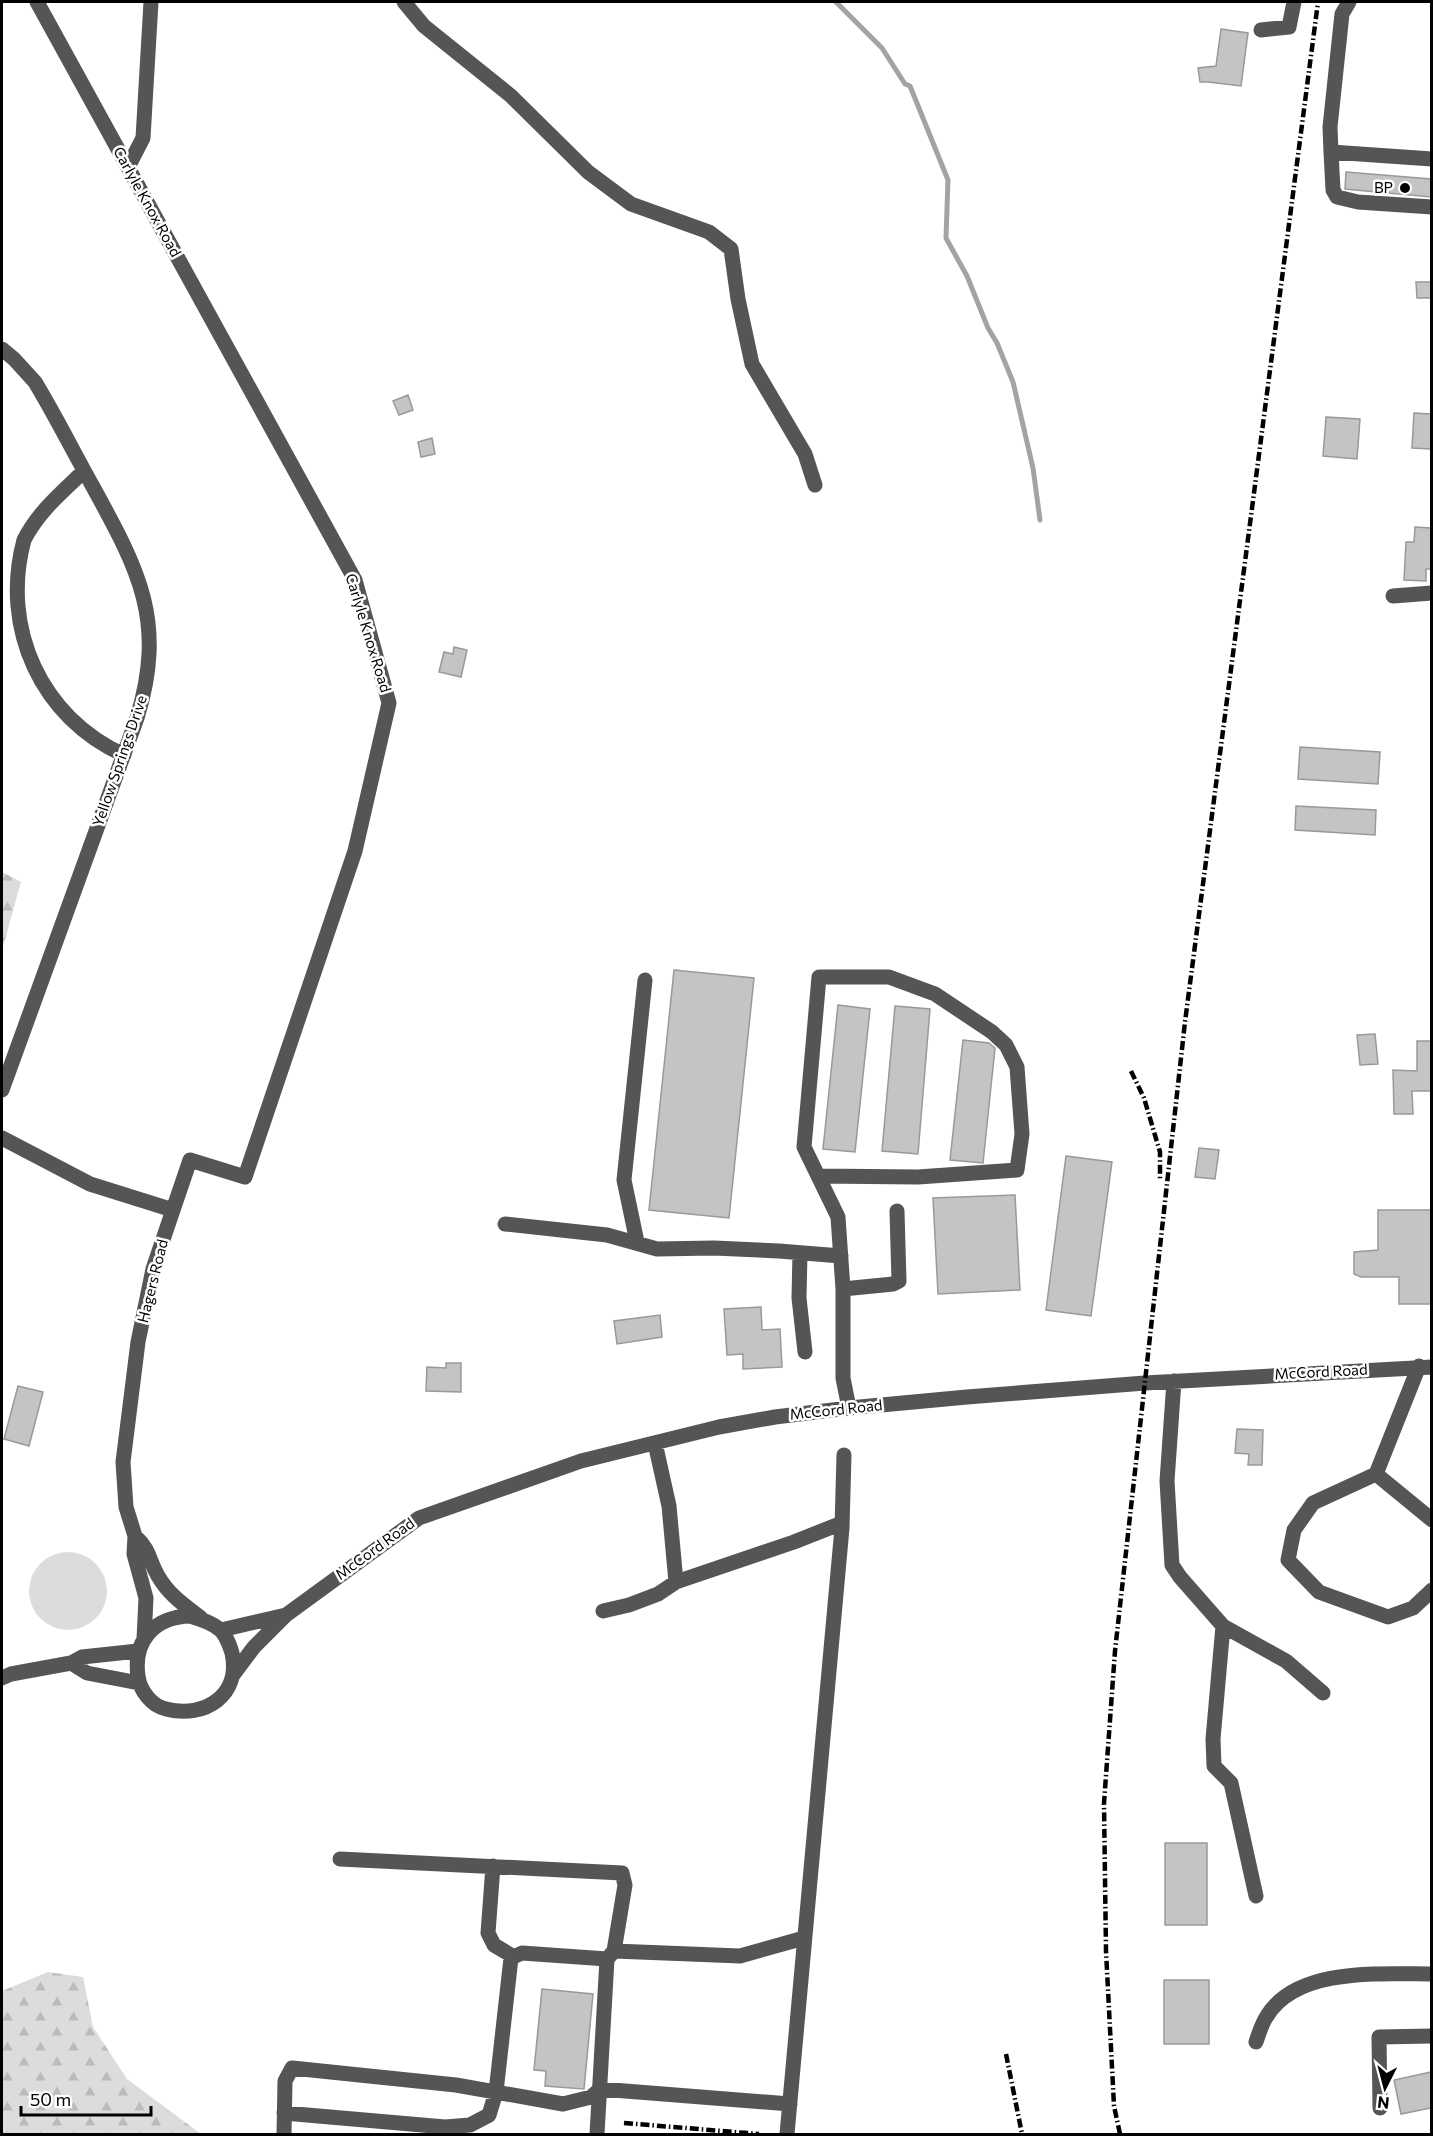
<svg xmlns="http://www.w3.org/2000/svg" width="1433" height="2136" font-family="Commissioner,sans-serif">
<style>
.green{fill:#dcdcdc}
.forest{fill:url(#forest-firs)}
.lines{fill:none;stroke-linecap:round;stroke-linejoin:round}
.stream{stroke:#a3a3a3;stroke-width:5}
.building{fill:#c4c4c4;stroke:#999;stroke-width:1.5}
.minor{stroke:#555;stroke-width:15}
.rail{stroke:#000;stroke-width:4.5;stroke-dasharray:9 3 1.5 3;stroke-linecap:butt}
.poi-dot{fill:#000;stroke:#fff;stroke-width:2}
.labels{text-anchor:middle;stroke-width:5;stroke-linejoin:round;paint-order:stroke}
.poi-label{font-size:15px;fill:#000;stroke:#fff;text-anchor:end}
.street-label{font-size:15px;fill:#000;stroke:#fff}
</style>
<defs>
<pattern id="forest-firs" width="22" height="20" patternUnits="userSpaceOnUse" patternTransform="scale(1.5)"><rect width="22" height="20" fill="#dcdcdc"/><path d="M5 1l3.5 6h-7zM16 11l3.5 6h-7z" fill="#bbb"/></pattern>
</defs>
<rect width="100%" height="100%" fill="#fff"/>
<path class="green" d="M29 1591a39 39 0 1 1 78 0a39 39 0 1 1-78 0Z"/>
<path class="forest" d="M 2,872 L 21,882 L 2,950 Z
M 48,1972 L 83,1977 L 93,2027 L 127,2079 L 201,2134 L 2,2134 L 2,1991 Z"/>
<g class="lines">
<path class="stream" d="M 836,2 L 882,48 L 905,84 L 910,86 L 948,180 L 946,238 L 967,276 L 988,328 L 997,343 L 1013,382 L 1033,468 L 1040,520"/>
</g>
<path class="building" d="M 1221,29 L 1248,33 L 1241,86 L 1208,82 L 1200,82 L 1198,68 L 1216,66 Z
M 1346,172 L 1431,179 L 1431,197 L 1345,189 Z
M 1416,282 L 1431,282 L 1431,298 L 1417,298 Z
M 408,395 L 413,410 L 399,415 L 393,401 Z
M 1414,413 L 1431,414 L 1431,449 L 1412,448 Z
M 1326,417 L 1360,419 L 1357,459 L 1323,456 Z
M 432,438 L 435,454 L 421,457 L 418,442 Z
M 1415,527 L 1431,528 L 1431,569 L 1426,569 L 1426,581 L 1404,580 L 1406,542 L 1414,542 Z
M 454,647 L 467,650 L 461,677 L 439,672 L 444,652 L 453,654 Z
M 1300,747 L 1380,752 L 1378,784 L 1298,779 Z
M 1296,806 L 1376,810 L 1375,835 L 1295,830 Z
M 674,970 L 754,978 L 729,1218 L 649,1210 Z
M 838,1005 L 870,1009 L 855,1152 L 823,1149 Z
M 895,1006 L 930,1009 L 918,1154 L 882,1151 Z
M 1375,1034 L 1378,1064 L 1360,1065 L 1357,1035 Z
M 963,1040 L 989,1043 L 995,1048 L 983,1163 L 950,1160 Z
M 1417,1041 L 1431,1041 L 1431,1091 L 1412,1091 L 1413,1114 L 1394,1114 L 1393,1070 L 1417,1071 Z
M 1199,1148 L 1219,1150 L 1215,1179 L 1195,1177 Z
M 1066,1156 L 1112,1162 L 1091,1316 L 1046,1310 Z
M 1015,1195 L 1020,1290 L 938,1294 L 933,1198 Z
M 1378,1210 L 1431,1210 L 1431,1304 L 1399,1304 L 1399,1277 L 1361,1277 L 1354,1274 L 1354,1252 L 1378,1250 Z
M 761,1307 L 762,1330 L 780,1329 L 782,1367 L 743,1369 L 743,1354 L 727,1355 L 724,1309 Z
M 660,1315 L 662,1337 L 617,1344 L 614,1321 Z
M 446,1363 L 461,1363 L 461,1392 L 426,1391 L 427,1367 L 446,1368 Z
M 18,1386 L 43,1392 L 29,1446 L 4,1439 Z
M 1237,1429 L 1263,1430 L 1262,1465 L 1248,1465 L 1249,1454 L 1235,1453 Z
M 1165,1843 L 1207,1843 L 1207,1925 L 1165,1925 Z
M 1164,1980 L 1209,1980 L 1209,2044 L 1164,2044 Z
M 542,1989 L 593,1994 L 584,2089 L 545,2086 L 546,2071 L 534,2070 Z
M 1431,2072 L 1431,2108 L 1401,2114 L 1394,2080 Z"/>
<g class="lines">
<path class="minor" d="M 37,2 L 355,580 L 389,703 L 355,851 L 245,1177 L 190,1160 L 173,1210
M 404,2 L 424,26 L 511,96 L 588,172 L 631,204 L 709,232 L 731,249 L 738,299 L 752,364 L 805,454 L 815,485
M 1349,2 L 1342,14 L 1330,127 L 1331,152 L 1432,159
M 1261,30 L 1289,27 L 1294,2
M 1331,152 L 1333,190 L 1337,197 L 1358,202 L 1432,207
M 128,167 L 143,138 L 151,2
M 2,349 L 14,359 L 35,382 C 55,415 73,451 92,485 C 138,569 167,620 137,718 L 2,1090
M 84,471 C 62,492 38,512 24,540 C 0,629 42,718 124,755
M 1393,596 L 1432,593
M 2,1138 L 90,1184 L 173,1210 L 153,1269 L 138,1342 L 123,1462 L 126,1507 L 135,1536 L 134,1554 L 146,1598 L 144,1639
M 819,1176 L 918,1177 L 1017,1170 L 1022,1134 L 1017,1067 L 1006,1045 L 992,1032 L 935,994 L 889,977 L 819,977 L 804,1147 L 838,1217 L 843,1289 L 843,1378 L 849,1408
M 505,1224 L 607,1235 L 657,1249 L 714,1248 L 779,1251 L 841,1256
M 637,1242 L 624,1180 L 645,980
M 800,1253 L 799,1298 L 805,1352
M 843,1289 L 893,1284 L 899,1281 L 897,1211
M 1419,1366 L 1376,1474 L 1313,1503 L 1294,1530 L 1288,1560 L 1319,1592 L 1388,1617 L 1413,1608 L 1432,1590
M 1174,1381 L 1167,1481 L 1172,1565 L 1180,1577 L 1223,1626 L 1286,1661 L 1323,1693
M 655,1443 L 669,1506 L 676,1582
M 1376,1474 L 1432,1520
M 135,1536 C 151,1551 148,1559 158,1576 C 169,1595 184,1605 201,1618
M 603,1611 L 629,1605 L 658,1594 L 676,1582 L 794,1542 L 842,1523
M 190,1616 C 200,1619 211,1622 219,1629 C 225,1633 230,1646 232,1653 C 241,1695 205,1719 166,1709 C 152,1706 140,1691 138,1676 C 133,1641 154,1617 190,1616 Z
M 1223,1626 L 1213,1739 L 1214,1766 L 1231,1783 L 1256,1896
M 221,1630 L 286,1615
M 71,1663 L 87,1673 L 139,1683
M 233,1675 L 254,1647 L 286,1615 L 419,1518 L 581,1461 L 719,1427 L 775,1417 L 849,1408 L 967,1397 L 1145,1383 L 1432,1367
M 2,1678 L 11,1674 L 71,1663 L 82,1657 L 138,1651
M 340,1859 L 622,1873 L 625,1885 L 614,1951
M 493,1866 L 488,1933 L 494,1945 L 514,1957
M 1256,2042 C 1259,2033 1262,2023 1267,2016 C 1297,1967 1381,1974 1432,1974
M 1380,2108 L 1379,2037 L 1432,2036
M 284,2113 L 445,2127 L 470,2125 L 489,2115 L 496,2092 L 511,1958 L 522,1953 L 607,1959
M 284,2134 L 285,2081 L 292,2068 L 456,2085 L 563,2104 L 591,2097 L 600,2089 L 790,2104
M 597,2134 L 607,1959 L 614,1951 L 740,1956 L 804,1938
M 787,2134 L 842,1528 L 844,1455"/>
<path class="rail" d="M 1131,1071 L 1144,1098 L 1160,1152 L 1160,1181
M 1006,2054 L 1022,2134
M 624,2123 L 759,2134
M 1120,2134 L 1114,2106 L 1106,1951 L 1104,1803 L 1115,1651 L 1185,1022 L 1318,2"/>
</g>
<circle class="poi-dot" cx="1405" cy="188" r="6"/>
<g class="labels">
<g class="poi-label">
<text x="1393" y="193">BP</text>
</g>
<g class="street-label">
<text transform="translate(147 202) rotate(61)" y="5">Carlyle Knox Road</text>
<text transform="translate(368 633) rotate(73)" y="5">Carlyle Knox Road</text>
<text transform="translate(120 761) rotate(-71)" y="5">Yellow Springs Drive</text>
<text transform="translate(153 1281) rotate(-76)" y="5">Hagers Road</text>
<text transform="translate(1321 1372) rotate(-3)" y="5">McCord Road</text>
<text transform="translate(836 1410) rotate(-6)" y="5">McCord Road</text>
<text transform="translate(375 1549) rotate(-36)" y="5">McCord Road</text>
</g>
</g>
<rect width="1433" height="2136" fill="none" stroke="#000000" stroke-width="6"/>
<g transform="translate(1385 2088) rotate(186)" stroke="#ffffff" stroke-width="4.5" paint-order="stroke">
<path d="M0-4.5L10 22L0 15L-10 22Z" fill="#000000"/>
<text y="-9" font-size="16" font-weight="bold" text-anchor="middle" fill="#000000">N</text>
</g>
<path d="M21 2106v9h130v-9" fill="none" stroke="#000000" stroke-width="3"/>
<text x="30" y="2106" font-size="18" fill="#000000" stroke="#ffffff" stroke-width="4.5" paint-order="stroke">50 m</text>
</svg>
